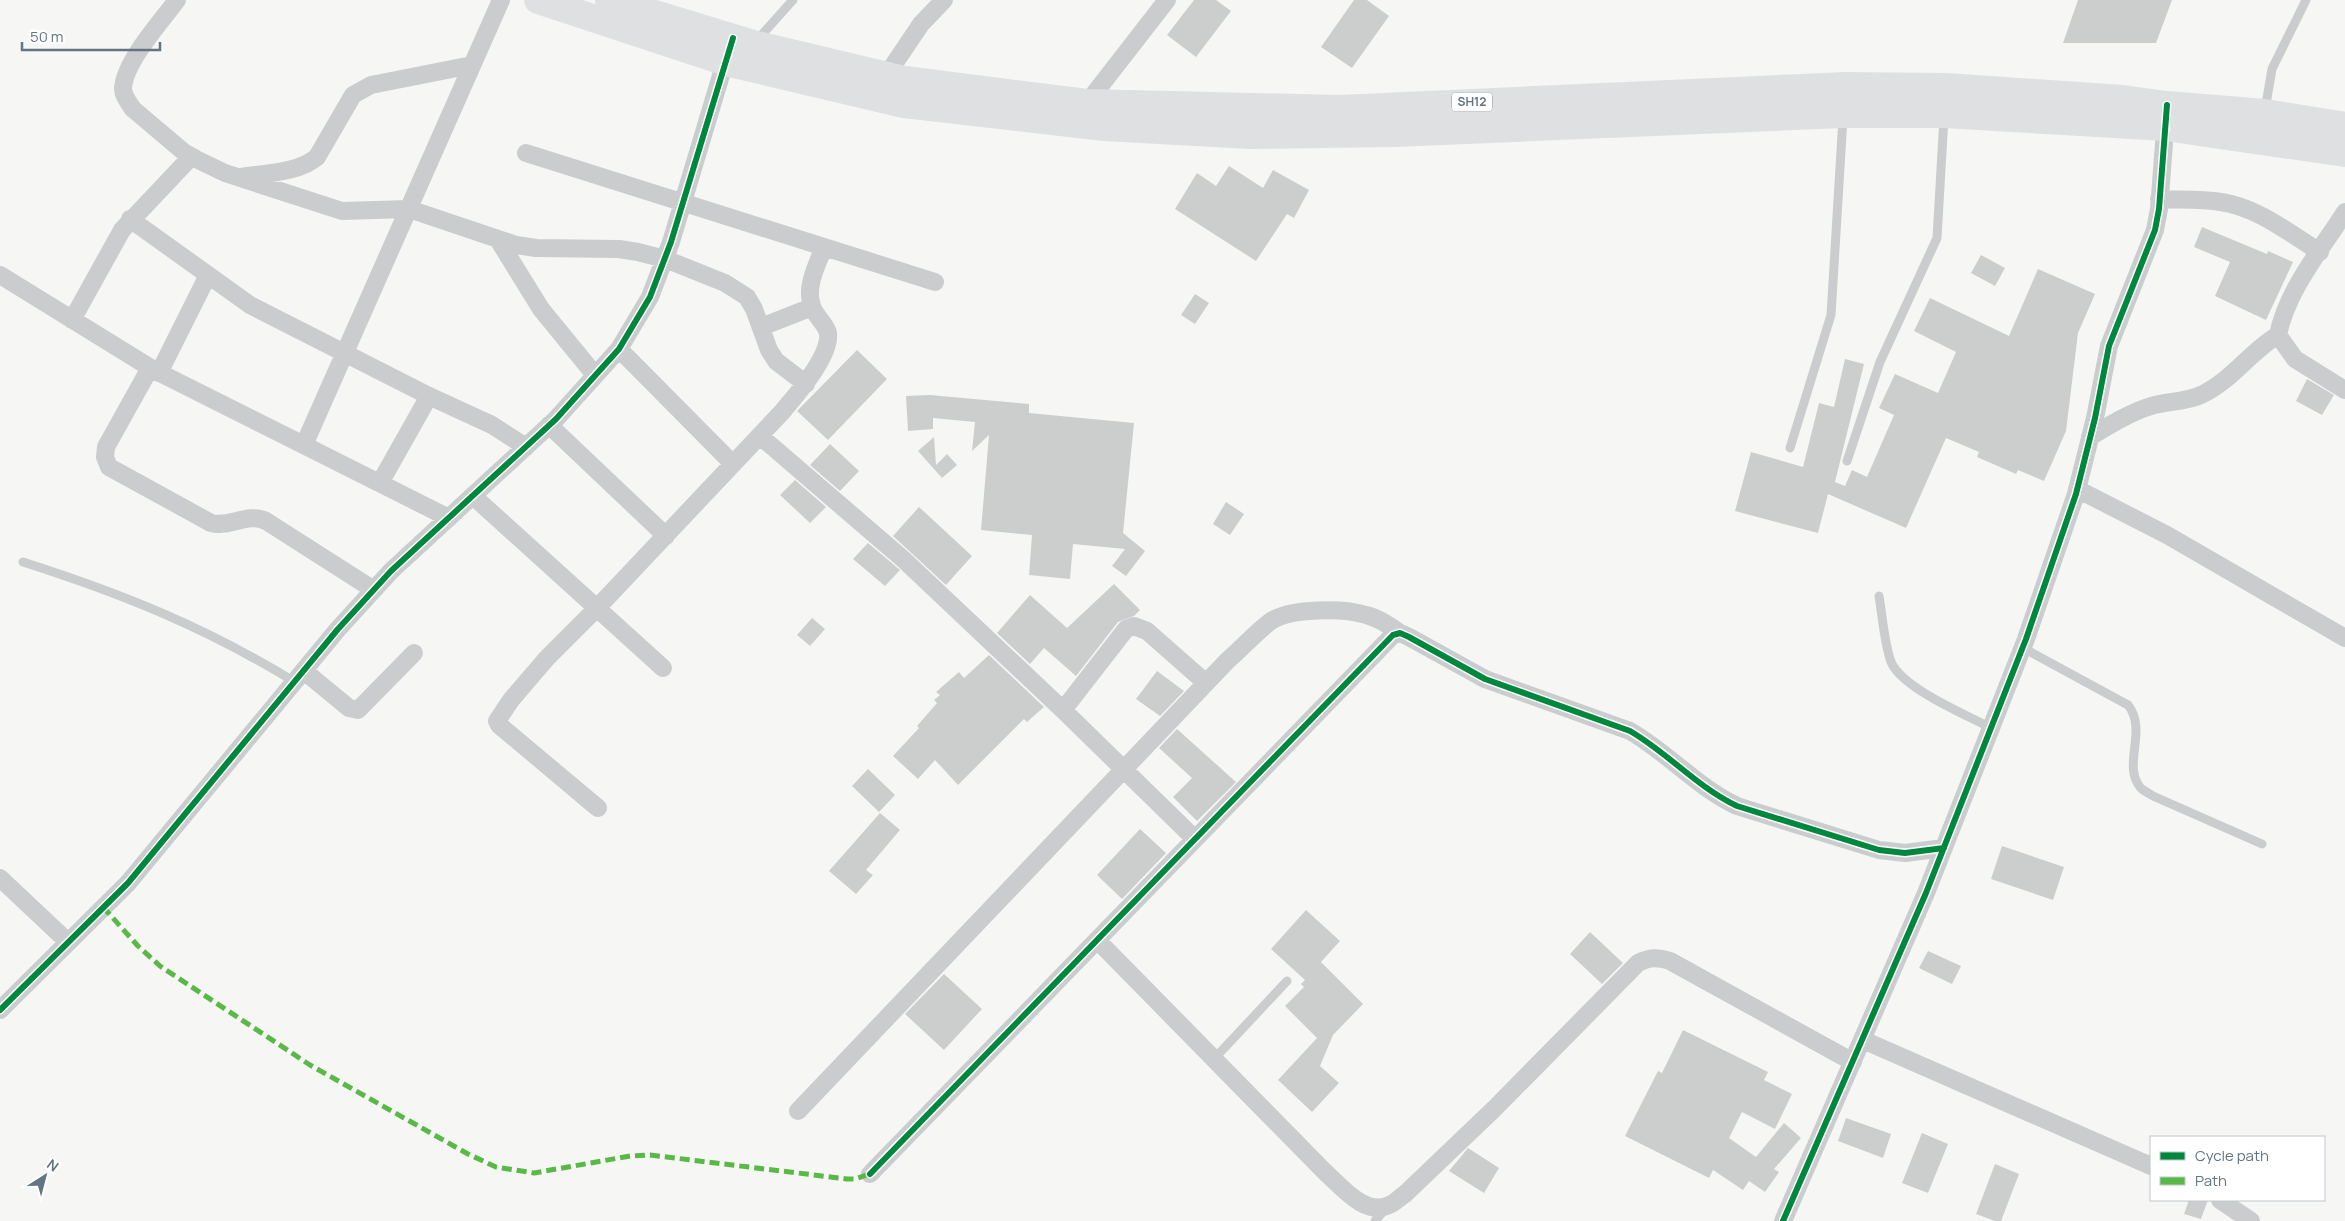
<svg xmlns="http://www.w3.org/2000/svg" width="2345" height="1221" font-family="Manrope,sans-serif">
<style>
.building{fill:#cccece}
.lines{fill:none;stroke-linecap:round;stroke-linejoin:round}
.lane{stroke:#cbcccd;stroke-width:9}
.street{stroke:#cbcccd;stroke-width:18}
.primary{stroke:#dfe0e1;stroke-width:28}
.quiet{stroke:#58b947;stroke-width:5;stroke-dasharray:10 5;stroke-linecap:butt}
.cycleway-casing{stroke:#fff;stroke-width:9}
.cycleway{stroke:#00873e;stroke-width:6}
.labels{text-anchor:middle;stroke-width:5;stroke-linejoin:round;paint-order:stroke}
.shield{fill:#fff;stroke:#919ea6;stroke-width:1}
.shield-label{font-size:12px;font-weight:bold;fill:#627580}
</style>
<rect width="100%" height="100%" fill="#f6f6f5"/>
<path class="building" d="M 1194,0 L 1216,0 L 1231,11 L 1196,57 L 1167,35 Z
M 1354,0 L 1367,0 L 1389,16 L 1352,68 L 1321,47 Z
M 2078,0 L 2172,0 L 2156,43 L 2063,43 Z
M 1229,166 L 1263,188 L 1273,170 L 1309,190 L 1294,218 L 1287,214 L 1256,261 L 1175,209 L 1197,173 L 1216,186 Z
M 2202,227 L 2267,254 L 2268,251 L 2293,262 L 2266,320 L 2215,296 L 2230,262 L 2194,247 Z
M 1981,255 L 2005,268 L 1995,286 L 1971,273 Z
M 2038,269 L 2095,294 L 2078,333 L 2066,431 L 2044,481 L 2018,470 L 2016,474 L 1977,457 L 1979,452 L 1946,438 L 1906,528 L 1828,494 L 1818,533 L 1735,511 L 1751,452 L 1803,467 L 1819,403 L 1834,407 L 1845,359 L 1864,364 L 1835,482 L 1845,486 L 1852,470 L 1867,477 L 1894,415 L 1879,408 L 1895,374 L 1938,393 L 1956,352 L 1914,331 L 1930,298 L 2009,336 Z
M 1195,294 L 1209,303 L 1195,324 L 1181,315 Z
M 857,350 L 887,379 L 828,440 L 797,411 Z
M 2307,379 L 2334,395 L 2322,415 L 2296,401 Z
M 930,395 L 1029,404 L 1029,413 L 1134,423 L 1123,533 L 1145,551 L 1126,576 L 1112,566 L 1125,549 L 1073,544 L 1070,579 L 1029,575 L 1032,535 L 981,530 L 989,435 L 972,451 L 975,422 L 933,418 L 933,429 L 908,431 L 906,396 Z
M 934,437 L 936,465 L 947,454 L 957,465 L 942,478 L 918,451 Z
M 830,444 L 859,471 L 840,491 L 810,465 Z
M 795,480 L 826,507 L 810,523 L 780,495 Z
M 1226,502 L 1244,514 L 1230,535 L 1213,524 Z
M 919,507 L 972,556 L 946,585 L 893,536 Z
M 868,543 L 900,570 L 885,586 L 853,559 Z
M 1114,584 L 1140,610 L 1134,616 L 1118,622 L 1076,676 L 1044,648 L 1030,664 L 997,633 L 1030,595 L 1067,628 Z
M 812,618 L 825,629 L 810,646 L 797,635 Z
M 989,655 L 1044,707 L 1027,722 L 1024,719 L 958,785 L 935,760 L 918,779 L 893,756 L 919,728 L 917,726 L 937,703 L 934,700 L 940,695 L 936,692 L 959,672 L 964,678 Z
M 1157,671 L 1184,691 L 1160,716 L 1136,699 Z
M 1177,729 L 1236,782 L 1197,821 L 1173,797 L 1192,778 L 1159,748 Z
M 868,769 L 895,795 L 879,812 L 852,786 Z
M 880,813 L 900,830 L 866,870 L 873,875 L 856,894 L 829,871 Z
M 1140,829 L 1166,853 L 1122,899 L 1097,875 Z
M 2002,846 L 2064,867 L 2053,900 L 1991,879 Z
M 1306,910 L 1340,941 L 1321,962 L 1363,1004 L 1333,1035 L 1320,1066 L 1339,1083 L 1312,1112 L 1278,1080 L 1317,1038 L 1285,1006 L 1304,987 L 1301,984 L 1305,980 L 1271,949 Z
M 1590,932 L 1623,963 L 1602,984 L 1570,954 Z
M 1928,951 L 1961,966 L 1952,984 L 1919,968 Z
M 944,974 L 982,1009 L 944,1050 L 905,1014 Z
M 1683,1030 L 1768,1072 L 1764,1080 L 1792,1094 L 1775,1129 L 1742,1112 L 1729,1138 L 1756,1157 L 1784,1123 L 1801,1138 L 1774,1169 L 1779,1172 L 1765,1192 L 1749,1181 L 1743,1190 L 1713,1170 L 1709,1178 L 1625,1136 L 1658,1071 L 1662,1073 Z
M 1846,1118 L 1891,1134 L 1883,1158 L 1838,1141 Z
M 1922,1133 L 1948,1144 L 1928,1193 L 1902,1183 Z
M 1468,1148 L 1499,1168 L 1484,1193 L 1449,1171 Z
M 1995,1164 L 2019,1174 L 2001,1221 L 1995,1221 L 1976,1214 Z
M 2189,1200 L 2208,1200 L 2201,1219 L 2184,1214 Z"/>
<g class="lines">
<path class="lane" d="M 757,40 L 793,0
M 2265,110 L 2272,69 L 2306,0
M 1790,448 L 1831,315 L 1843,118
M 1847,461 L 1880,362 L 1937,238 L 1944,117
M 23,562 C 123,594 205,627 295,682
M 1879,596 C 1882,613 1885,650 1892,664 C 1906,690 1965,714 1991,728
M 2023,648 L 2128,705 C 2148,730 2122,765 2140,787 C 2143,791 2149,793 2153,796 L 2262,844
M 1214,1059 L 1287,981
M 1375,1221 L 1387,1207"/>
<path class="street" d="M 177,0 C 161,22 125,61 123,88 C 123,96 129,103 133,109 L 185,153 L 196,159 L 225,173 L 342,211 L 409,209 L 516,245 L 536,248 L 619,249 L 638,252 L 665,259 L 725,283 L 747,297 L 754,309 L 769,350 L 776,361 L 806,384
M 886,76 L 921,24 L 944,0
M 1087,103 L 1167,0
M 526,153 L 935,282
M 241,177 C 264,173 299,173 317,157 L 353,95 L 371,85 L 472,65
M 2159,199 C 2179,200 2201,199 2221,202 C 2257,207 2289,233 2320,252
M 2345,212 C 2321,250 2287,290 2278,335 L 2295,359 L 2345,390
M 130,219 L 250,305 L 429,396 L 492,425 L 526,447
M 499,241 L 541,309 L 595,375
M 0,275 L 154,370 L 449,518
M 72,320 L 122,230 L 191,157
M 761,327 L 812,307
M 619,349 L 733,464
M 150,368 L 106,447 L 105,457 L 109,467 L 211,523 C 231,528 247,512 266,521 L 374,590
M 159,373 L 208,275
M 549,425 L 666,536
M 760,436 L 903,559 L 1063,710 L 1195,839
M 2090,437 C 2110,425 2129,413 2151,406 C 2168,401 2188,402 2203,394 C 2232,380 2251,351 2278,335
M 304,445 L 501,0
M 380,483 L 429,396
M 2077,489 L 2167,535 L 2345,638
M 473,496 L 663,668
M 304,671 L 349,708 L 358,710 L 414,653
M 1063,710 L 1126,629 L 1134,626 L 1147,631 L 1206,683
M 598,808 L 499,725 L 497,721 L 511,700 L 547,658 L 597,608 L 782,412 C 796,395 831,356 828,333 C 826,324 815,316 812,306 C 805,287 817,265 824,247
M 0,878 L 68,942
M 1098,941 L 1325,1172 C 1341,1186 1365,1217 1389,1205 C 1395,1203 1400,1197 1405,1194 L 1494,1109 L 1638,963 C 1650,957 1657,957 1670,961 L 1853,1062
M 0,1010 L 128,883 L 338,629 L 391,571 L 556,419 L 619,349 L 650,297 L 671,242 L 728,52
M 1863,1040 L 2151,1166
M 798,1111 L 1228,660 C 1242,648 1256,632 1271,621 C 1291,608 1344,608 1366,615 C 1379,618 1390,626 1400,633
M 870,1174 L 1393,635 L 1400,633 L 1409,637 L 1485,679 L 1630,731 C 1668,753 1697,787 1737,806 L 1879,850 L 1905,853 L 1944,848
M 2220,1200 L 2251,1221
M 1783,1221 L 1926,893 L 2026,639 L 2076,494 L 2095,418 L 2109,346 L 2155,230 L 2159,209 L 2166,117"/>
<path class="primary" d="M 538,0 L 726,62 L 904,104 L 1104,127 L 1250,135 L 1395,133 L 1843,114 L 1944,114 L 2165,127 L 2345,153
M 609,0 L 753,44 L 905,80 L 1087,103 L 1339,109 L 1845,86 L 1946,87 L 2123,99 L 2167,105 L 2265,113 L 2345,126"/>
<path class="quiet" d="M 103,907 L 138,946 L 160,966 L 310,1065 L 468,1154 L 496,1167 L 534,1173 L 630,1156 L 650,1155 L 847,1179 L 855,1179 L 870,1174"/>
<defs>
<path id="cycleway" d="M 0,1010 L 128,883 L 338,629 L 391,571 L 556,419 L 619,349 L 650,297 L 671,242 L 733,38
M 870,1174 L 1393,635 L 1400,633 L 1409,637 L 1485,679 L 1630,731 C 1668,753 1697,787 1737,806 L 1879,850 L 1905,853 L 1944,848
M 1783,1221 L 1926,893 L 2026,639 L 2076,494 L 2095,418 L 2109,346 L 2155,230 L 2159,209 L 2167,105"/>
</defs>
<use href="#cycleway" class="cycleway-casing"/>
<use href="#cycleway" class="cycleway"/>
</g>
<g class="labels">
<rect class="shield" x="1452" y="92.5" width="40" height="19" rx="4"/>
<g class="shield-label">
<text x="1472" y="106">SH12</text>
</g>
</g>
<rect x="2150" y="1136" width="175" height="65" fill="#ffffff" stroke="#c0c8cc"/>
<rect x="2160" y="1152" width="25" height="8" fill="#00873e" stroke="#c0c8cc"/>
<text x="2195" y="1161" font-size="15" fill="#627580">Cycle path</text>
<rect x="2160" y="1177" width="25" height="8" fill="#58b947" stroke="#c0c8cc"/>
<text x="2195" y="1186" font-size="15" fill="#627580">Path</text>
<g transform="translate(45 1176) rotate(36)" stroke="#ffffff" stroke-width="4" paint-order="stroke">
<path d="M0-4L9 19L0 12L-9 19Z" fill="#627580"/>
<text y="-8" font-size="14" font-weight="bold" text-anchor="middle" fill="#627580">N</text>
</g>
<path d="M22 42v8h138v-8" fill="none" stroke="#627580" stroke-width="2.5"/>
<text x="30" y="42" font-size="15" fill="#627580" stroke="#ffffff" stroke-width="4" paint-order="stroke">50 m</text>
</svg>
